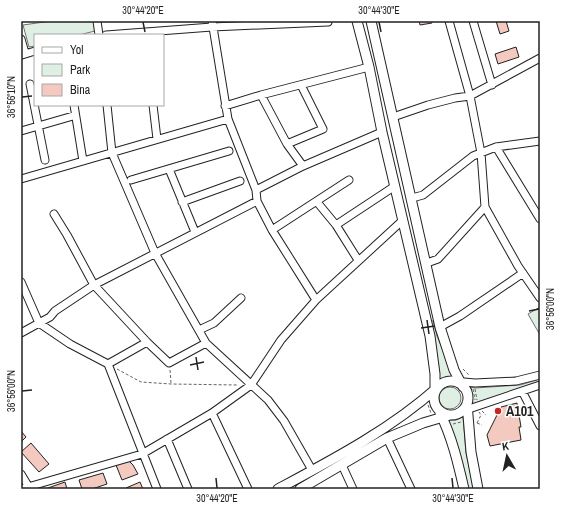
<svg xmlns="http://www.w3.org/2000/svg" width="561" height="510" font-family="'Archivo Narrow',sans-serif">
<style>
.green{fill:#e0efe3;stroke:#6f6f6f}
.building{fill:#f3c9c0;stroke:#222}
.lines{fill:none;stroke-linecap:round;stroke-linejoin:round}
.minor-casing{stroke:#222;stroke-width:9}
.major-casing{stroke:#222;stroke-width:11}
.path{stroke:#646464;stroke-width:1;stroke-dasharray:3 2;stroke-linecap:butt}
.minor{stroke:#fff;stroke-width:7}
.major{stroke:#fff;stroke-width:9}
.ticks{fill:none;stroke:#222;stroke-width:1.5}
.poi-dot{fill:#c62828;stroke:#fff;stroke-width:1.5}
.labels{text-anchor:middle;stroke-width:3;stroke-linejoin:round;paint-order:stroke}
.poi-label{font-size:14px;font-weight:bold;fill:#222;stroke:#fff;text-anchor:start}
.neatline{fill:none;stroke:#222;stroke-width:1.5}
.ticks-label{font-size:10px;text-anchor:middle;fill:#222}
</style>
<rect width="100%" height="100%" fill="#fff"/>
<path class="green" d="M 51,21 L 94,21 L 95,31 L 79,35 L 35,35 L 35,46 L 29,47 L 23,25 Z
M 540,307 L 540,335 L 528,314 Z
M 430,321 L 433,321 L 437,336 L 454,377 L 446,377 L 439,380 Z
M 540,379 L 540,383 L 473,405 L 471,387 L 475,388 L 520,385 Z
M439 398a11 11 0 1 1 22 0a11 11 0 1 1-22 0Z
M 463,417 L 466,453 L 474,489 L 468,489 L 460,455 L 448,420 L 456,420 Z"/>
<path class="building" d="M 419,21 L 432,21 L 432,23 L 420,25 Z
M 496,21 L 506,21 L 509,31 L 500,34 Z
M 516,47 L 519,57 L 498,64 L 495,54 Z
M 517,403 L 521,427 L 519,427 L 521,440 L 490,446 L 487,435 L 501,407 Z
M 21,431 L 26,437 L 21,442 Z
M 31,443 L 49,464 L 39,472 L 21,452 Z
M 129,461 L 133,465 L 138,474 L 122,480 L 116,465 Z
M 103,473 L 107,484 L 92,489 L 82,489 L 79,480 Z
M 65,482 L 67,489 L 45,489 Z
M 140,482 L 143,489 L 126,489 L 126,488 Z"/>
<g class="lines">
<defs>
<path id="minor" d="M 97,21 L 99,35
M 212,21 L 228,119 L 256,190 L 257,201 L 272,230 L 316,300
M 449,21 L 470,96 L 481,153 L 485,207
M 473,21 L 492,85
M 106,35 L 212,27 L 328,22 L 328,21
M 21,39 L 25,53
M 22,55 L 35,51
M 30,84 L 45,160
M 261,95 L 287,144 L 303,166
M 74,105 L 83,161
M 107,105 L 112,153 L 155,253 L 206,343 L 268,400 L 284,421 L 312,470
M 153,105 L 157,139
M 225,106 L 261,95 L 369,67
M 393,117 L 428,105 L 455,98 L 470,96 L 540,58
M 21,131 L 73,116
M 287,144 L 323,129 L 301,85
M 496,147 L 540,219
M 169,169 L 195,232
M 21,179 L 228,119
M 131,180 L 229,151
M 256,190 L 303,166 L 382,132
M 412,198 L 423,195 L 473,156 L 496,147 L 540,141
M 182,202 L 240,181
M 317,202 L 336,225 L 358,260
M 54,214 L 67,235 L 94,285 L 147,342 L 169,363 L 206,343
M 336,225 L 395,186
M 272,230 L 349,180
M 427,263 L 438,259 L 485,207 L 518,266 L 540,298
M 21,282 L 39,323 L 70,344 L 108,364
M 440,327 L 460,316 L 523,273
M 199,330 L 214,323 L 241,298
M 21,333 L 50,317 L 55,311 L 94,285 L 257,201
M 147,342 L 108,364 L 157,489
M 453,381 L 475,383 L 516,381 L 540,375
M 522,391 L 540,426
M 460,412 L 540,385
M 212,413 L 248,489
M 387,438 L 411,489
M 167,439 L 188,489
M 342,465 L 353,489
M 21,474 L 30,489
M 21,489 L 142,454 L 212,413 L 251,385 L 281,340 L 316,300 L 403,220"/>
<path id="major" d="M 357,21 L 369,67 L 382,132 L 430,336 L 435,374 L 435,392
M 371,21 L 440,327 L 454,370 L 463,387
M434 398a17 17 0 1 1 34 0a17 17 0 1 1-34 0Z
M 467,403 L 471,452 L 478,489
M 440,413 C 452,437 458,463 464,489
M 278,489 C 334,459 391,429 438,387
M 300,489 L 387,438 L 423,423 L 450,415"/>
</defs>
<use href="#minor" class="minor-casing"/>
<use href="#major" class="major-casing"/>
<path class="path" d="M 117,369 L 141,382 L 171,384 L 238,385
M 463,369 L 469,375
M 170,370 L 171,383
M 473,389 L 475,400
M 475,389 L 477,400
M 428,405 L 431,413
M 482,411 L 486,415
M 477,423 L 481,415 L 479,412
M 477,423 L 482,425
M 453,424 L 461,422"/>
<use href="#minor" class="minor"/>
<use href="#major" class="major"/>
</g>
<path class="ticks" d="M 143,22 L 145,32M 379,22 L 381,32M 22,97 L 32,96M 529,311 L 539,309M 427,320 L 429,334M 421,328 L 435,326M 196,357 L 198,370M 190,365 L 204,362M 22,391 L 32,390M 216,478 L 217,488M 452,478 L 453,488"/>
<circle class="poi-dot" cx="498" cy="411" r="4"/>
<g class="labels">
<g class="poi-label">
<text x="506" y="416">A101</text>
</g>
</g>
<rect width="561" height="510" fill="none" stroke="#ffffff" stroke-width="44"/>
<rect x="34" y="34" width="130" height="72" fill="#ffffff" stroke="#a7a7a7"/>
<rect x="42" y="47" width="20" height="6" fill="#ffffff" stroke="#a7a7a7"/>
<text x="70" y="54" font-size="12" fill="#222222">Yol</text>
<rect x="42" y="64" width="20" height="12" fill="#e0efe3" stroke="#a7a7a7"/>
<text x="70" y="74" font-size="12" fill="#222222">Park</text>
<rect x="42" y="84" width="20" height="12" fill="#f3c9c0" stroke="#a7a7a7"/>
<text x="70" y="94" font-size="12" fill="#222222">Bina</text>
<g transform="translate(507 456) rotate(351)" stroke="#ffffff" stroke-width="3" paint-order="stroke">
<path d="M0-3L7 15L0 10L-7 15Z" fill="#222222"/>
<text y="-6" font-size="11" font-weight="bold" text-anchor="middle" fill="#222222">K</text>
</g>
<rect x="22" y="22" width="517" height="466" class="neatline"/>
<g class="ticks-label">
<text x="143" y="14">30°44'20"E</text>
<text x="379" y="14">30°44'30"E</text>
<text transform="translate(11 97) rotate(-90)" y="4">36°56'10"N</text>
<text transform="translate(550 309) rotate(-90)" y="4">36°56'00"N</text>
<text transform="translate(11 391) rotate(-90)" y="4">36°56'00"N</text>
<text x="217" y="502">30°44'20"E</text>
<text x="453" y="502">30°44'30"E</text>
</g>
</svg>
